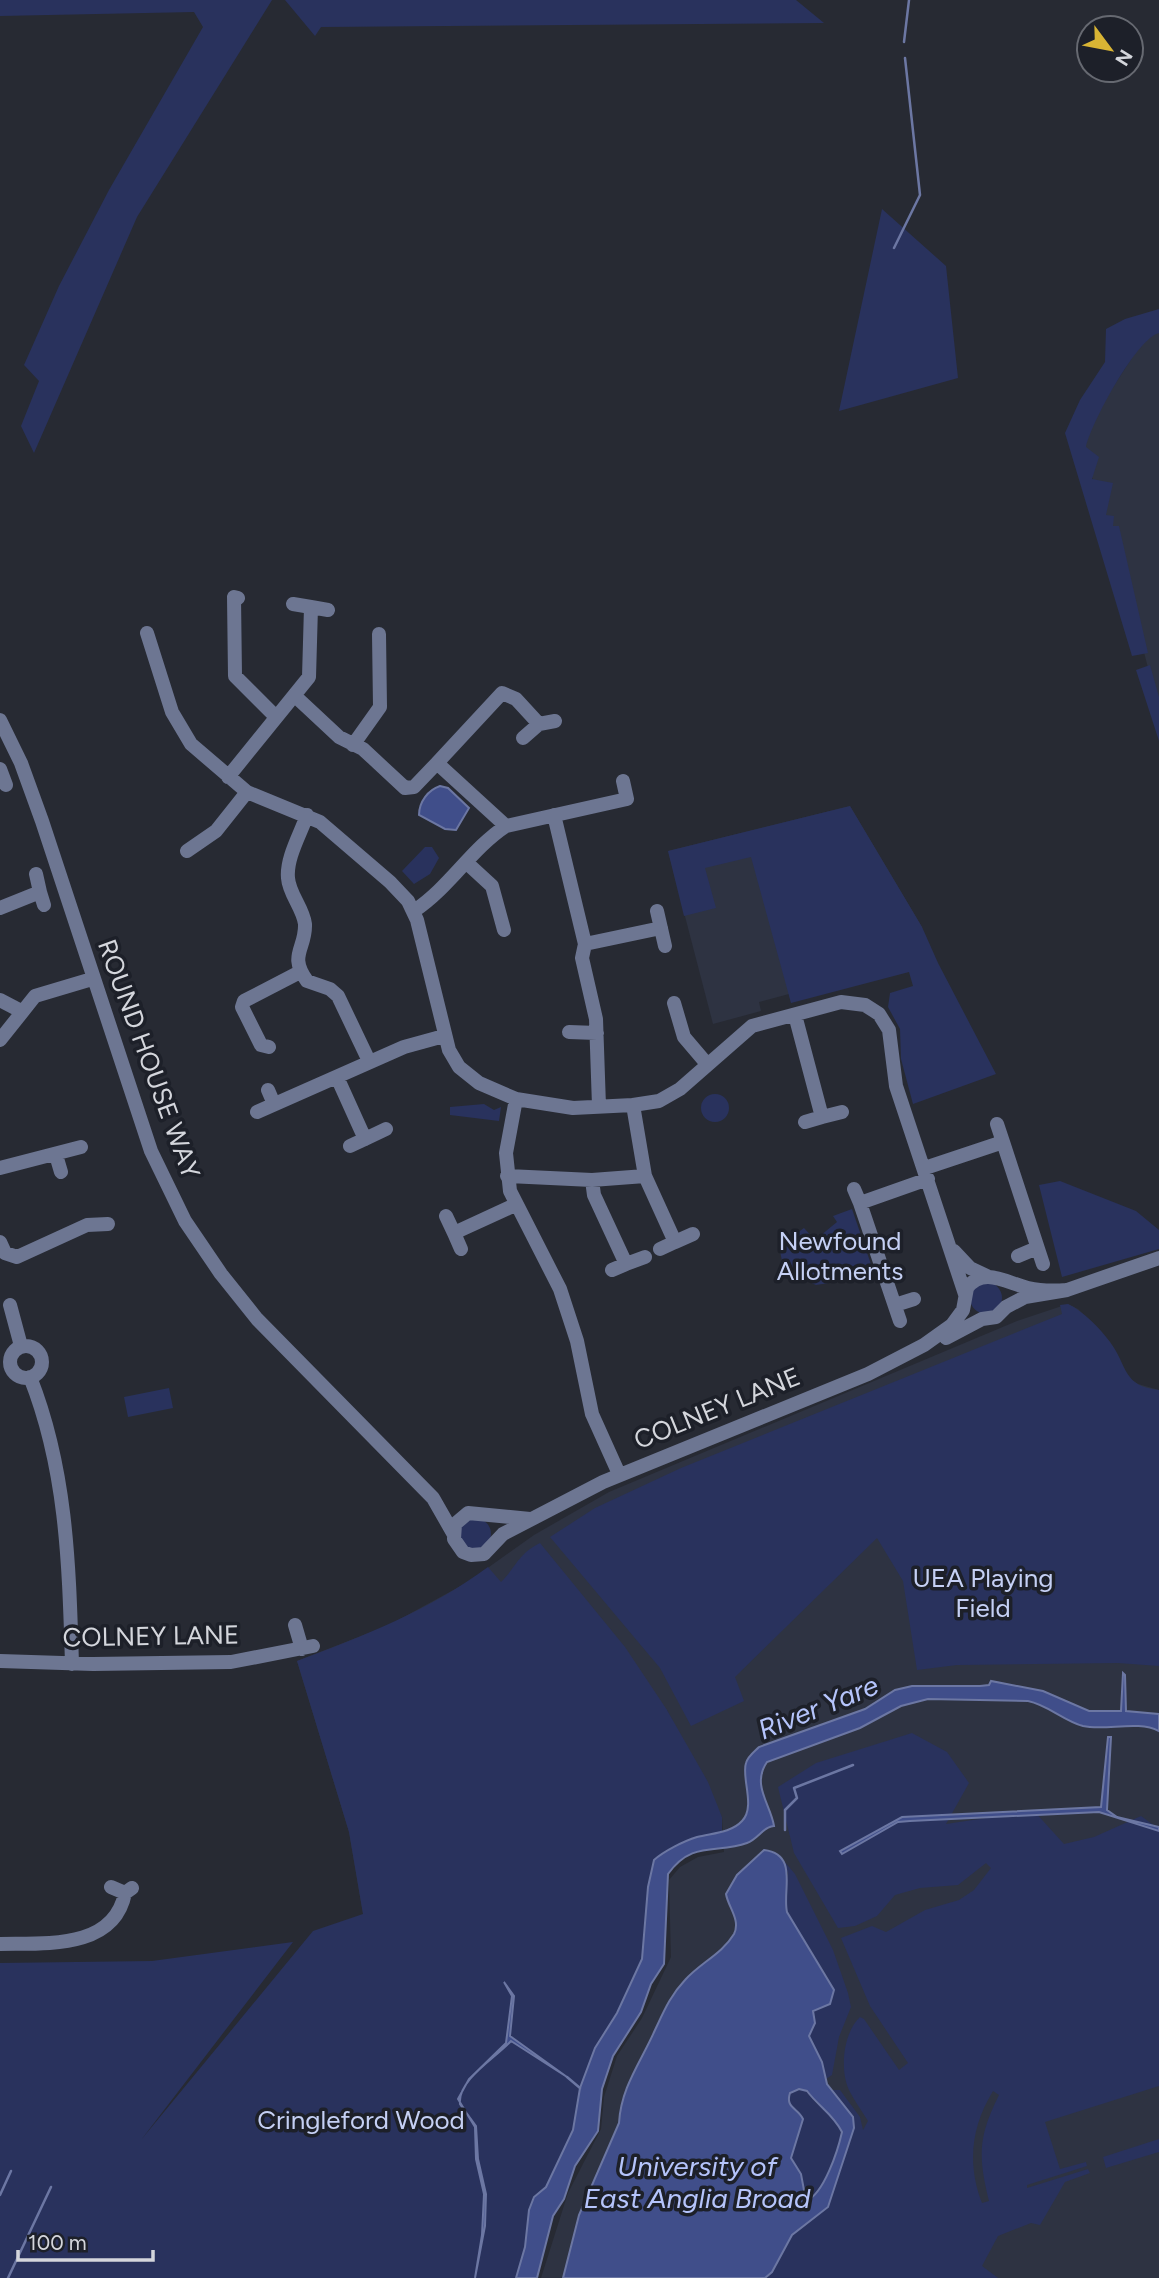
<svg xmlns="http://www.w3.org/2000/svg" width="1159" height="2278" font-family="Figtree,sans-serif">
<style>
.built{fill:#2e3342}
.green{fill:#29325d;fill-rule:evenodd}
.water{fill:#404e8a;stroke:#6c77a3;stroke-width:2;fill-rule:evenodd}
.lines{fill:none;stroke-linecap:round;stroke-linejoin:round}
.stream{stroke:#6c77a3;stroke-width:2.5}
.minor{stroke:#6d7692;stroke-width:14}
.labels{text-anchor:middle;stroke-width:7;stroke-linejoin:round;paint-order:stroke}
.street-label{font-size:26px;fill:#d4d6dc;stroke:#1d2029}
.park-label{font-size:26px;fill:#c5d0f4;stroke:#1d2029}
.water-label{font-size:28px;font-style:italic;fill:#b5c4fb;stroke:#1d2029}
</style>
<rect width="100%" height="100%" fill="#272a33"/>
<path class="built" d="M 1159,332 L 1159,711 L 1119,554 L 1079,440 L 1146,336 Z
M 850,806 L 922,927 L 791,1003 L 789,994 L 759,1002 L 761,1011 L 713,1024 L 668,851 Z
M 1068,1304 L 1078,1309 L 1110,1342 L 1126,1376 L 1138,1384 L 1159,1390 L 1159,2278 L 541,2278 L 568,2193 L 601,2129 L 604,2097 L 617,2056 L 642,2018 L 671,1957 L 669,1880 L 680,1867 L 698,1857 L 724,1852 L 722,1817 L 667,1710 L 363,1914 L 349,1832 L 297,1661 L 389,1625 L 468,1582 L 534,1535 L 609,1492 L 1017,1321 Z"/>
<path class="green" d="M 0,0 L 272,0 L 137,217 L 34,453 L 21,426 L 39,381 L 24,365 L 59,286 L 109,190 L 203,27 L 194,12 L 0,16 Z
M 285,0 L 796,0 L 824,23 L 321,27 L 315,36 Z
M 882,209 L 946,266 L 958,378 L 839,411 Z
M 1159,309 L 1159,333 C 1137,338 1091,423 1086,447 L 1099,457 L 1092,479 L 1113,483 L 1106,515 L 1114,516 L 1113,526 L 1119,526 L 1148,653 L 1132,656 L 1065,433 L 1080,400 L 1105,362 L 1106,329 L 1125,319 Z
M 1150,665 L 1159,697 L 1159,741 L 1136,670 Z
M 850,806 L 922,927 L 938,963 L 996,1074 L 913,1104 L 901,1059 L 900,1029 L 888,1007 L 890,993 L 913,986 L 909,972 L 791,1003 L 751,857 L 705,868 L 716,908 L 684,916 L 668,851 Z
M 425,847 L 432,847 L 439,858 L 430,874 L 414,884 L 402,871 Z
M701 1108a14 14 0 1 1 28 0a14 14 0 1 1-28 0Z
M 484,1104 L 494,1110 L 501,1107 L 499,1121 L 450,1115 L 450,1107 Z
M 1060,1181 L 1136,1211 L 1159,1230 L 1159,1249 L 1062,1277 L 1039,1185 Z
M 852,1209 L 875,1276 L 816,1285 L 784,1271 L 779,1246 L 804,1228 L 815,1240 L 837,1222 L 833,1216 Z
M970 1298a16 16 0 1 1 32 0a16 16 0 1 1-32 0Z
M 1068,1304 C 1083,1311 1100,1328 1110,1342 C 1128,1366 1122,1386 1159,1390 L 1159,1666 L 1118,1663 L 957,1665 L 917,1670 L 903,1581 L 877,1538 L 735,1677 L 744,1701 L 691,1726 L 660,1668 L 550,1537 L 595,1508 L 681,1468 L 1062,1314 L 1060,1305 Z
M 169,1388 L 173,1408 L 128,1417 L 124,1397 Z
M459 1534a16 16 0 1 1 32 0a16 16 0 1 1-32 0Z
M 540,1543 L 625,1647 L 667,1710 L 708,1782 L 722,1817 L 722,1832 L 654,1860 L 648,1887 L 642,1959 L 617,2013 L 595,2048 L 577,2103 L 573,2130 L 546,2187 L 534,2197 L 529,2210 L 525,2247 L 516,2278 L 0,2278 L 0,1963 L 152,1961 L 293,1942 L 141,2140 L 313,1931 L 363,1914 L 349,1832 L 297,1661 C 364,1636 430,1610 488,1567 L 501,1582 C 517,1566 518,1554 540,1543 Z
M 912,1733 L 947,1752 L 969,1783 L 946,1824 L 1034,1811 L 1064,1844 L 1094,1837 L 1141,1816 L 1159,1829 L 1159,2086 L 1045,2122 L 1060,2169 L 1086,2162 L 1087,2166 L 1027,2185 L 1027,2188 L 1088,2169 L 1090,2173 L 1065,2182 L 1040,2225 L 1031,2223 L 998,2236 L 982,2266 L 998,2278 L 765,2278 L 792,2235 L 828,2207 L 854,2128 L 853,2117 L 832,2090 L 840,2090 L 860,2117 L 863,2130 L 868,2121 C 862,2111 855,2102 850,2092 C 839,2071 843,2033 860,2017 L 864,2019 L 899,2070 L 908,2063 L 870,2006 L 841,1938 L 872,1926 L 886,1932 L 925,1910 L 959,1900 L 974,1890 L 991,1868 L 986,1863 L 958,1885 L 920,1888 L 895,1895 L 877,1916 L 855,1926 L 838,1928 L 794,1853 L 778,1787 L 816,1763 ZM 993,2091 L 999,2095 C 978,2137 978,2156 989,2201 L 982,2203 C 967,2164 971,2127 993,2091 Z
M 784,1861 L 795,1874 L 833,1950 L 848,1993 L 851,2007 L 839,2037 L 832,2075 L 826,2079 L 822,2062 L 809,2036 L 814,2025 L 813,2011 L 825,2007 L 828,1978 L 787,1912 L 784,1898 L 788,1874 Z
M 799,2089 L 805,2090 L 817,2104 L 829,2110 L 842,2132 C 838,2150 824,2194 806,2202 L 801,2174 L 791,2158 L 803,2119 C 795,2111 785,2106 790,2093 Z
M 1159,2139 L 1159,2152 L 1106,2168 L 1103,2157 Z"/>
<path class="water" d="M 440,786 L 448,788 L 469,808 L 456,830 L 445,829 L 419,815 C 419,802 428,790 440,786 Z
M 1123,1673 L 1125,1675 L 1126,1711 L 1159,1714 L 1159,1731 C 1138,1720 1106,1731 1083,1726 C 1064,1721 1048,1705 1028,1701 L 928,1699 L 901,1706 L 860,1728 L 767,1762 C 751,1785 771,1805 774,1826 C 764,1826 758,1839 747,1843 C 717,1854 692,1840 668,1874 L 664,1964 L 651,1984 L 641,2012 L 613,2056 L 602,2089 L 598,2131 L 575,2166 L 564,2199 L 553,2216 L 537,2278 L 516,2278 L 525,2247 L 529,2210 L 534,2197 L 546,2187 L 573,2130 L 580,2088 L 595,2048 L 617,2013 L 642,1959 L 648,1887 L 654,1860 C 664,1851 684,1841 697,1837 C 712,1833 731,1833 742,1821 C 756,1807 741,1777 746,1763 C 748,1756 754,1752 759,1747 L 865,1709 L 895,1690 L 912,1686 L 980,1686 L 989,1685 L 991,1681 L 1043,1691 L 1089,1711 L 1121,1711 Z
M 1108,1737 L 1111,1737 L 1107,1810 L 1117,1817 L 1159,1827 L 1159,1831 L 1099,1812 L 910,1821 L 898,1822 L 842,1854 L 840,1851 L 902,1817 L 1101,1807 Z
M 764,1850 C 799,1854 782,1891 787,1912 L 834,1990 L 830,2004 L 813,2011 L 815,2023 L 809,2036 L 822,2062 L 827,2084 L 853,2117 L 854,2128 L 828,2207 L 792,2235 L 772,2272 L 765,2278 L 563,2278 L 579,2215 L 619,2123 C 621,2087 641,2062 655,2030 C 664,2011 670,1996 685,1980 C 700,1963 722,1954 734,1934 C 741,1920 728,1907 726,1894 L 737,1875 ZM 799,2089 L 807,2091 C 819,2107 833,2114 842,2132 C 838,2150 824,2194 806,2201 L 801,2174 L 791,2158 L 803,2119 C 798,2108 785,2108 790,2093 Z
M 504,1982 L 514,1996 L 510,2036 L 567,2077 L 511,2041 C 497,2057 457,2080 460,2104 L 476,2126 L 478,2159 L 486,2194 L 485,2226 L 475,2278 L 482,2235 L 484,2194 L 476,2159 L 475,2127 L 458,2099 L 469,2079 L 506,2043 L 512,1996 Z"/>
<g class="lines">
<path class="stream" d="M 904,42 L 909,0
M 894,248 L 920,195 L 905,58
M 785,1830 L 785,1810 L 797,1798 L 794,1788 L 853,1765
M 567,2077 L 580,2088
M 0,2195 L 11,2171
M 8,2278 L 51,2187"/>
<path class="minor" d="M 238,598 L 234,597 L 235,676 L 275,716
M 293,604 L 311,607
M 147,633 L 172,712 L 191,744 L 247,792 L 320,822 L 390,882 L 408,901 L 417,920 L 449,1050 L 459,1067 L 479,1083 L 516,1099 L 573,1108 L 633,1105 L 659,1101 L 680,1089 L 752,1026 L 841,1002 L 865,1005 L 879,1014 L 889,1030 L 896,1086 L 965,1294
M 295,696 L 339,737 L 363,749 L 405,788 L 414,787 L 437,763
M 0,720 L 21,763 L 42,821 L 151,1151 L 185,1221 L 221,1274 L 257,1319 L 433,1498 L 453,1533
M 523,738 L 539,724
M 353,745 L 380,707 L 379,634
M 0,769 L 6,785
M 228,777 L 309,677 L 311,607 L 328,610
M 307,815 C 301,833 286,858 288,878 C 289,894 303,908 305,924 C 306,949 288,955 307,981 L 330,989 L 338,996 L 369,1061
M 554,815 L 585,944 L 582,958 L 596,1019 L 599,1106
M 506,826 L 437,763 L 502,693 L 516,699 L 539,724 L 555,721
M 187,851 L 216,831 L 247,792
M 467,863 L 492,886 L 504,930
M 36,874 L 40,892
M 0,908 L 40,892 L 44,905
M 414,911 C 450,887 471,849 506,826 L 627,799 L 623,781
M 657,911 L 665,946
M 585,944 L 661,928
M 0,1000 L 21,1011
M 674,1003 L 684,1037 L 707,1064
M 795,1015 L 822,1117 L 842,1112
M 569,1032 L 597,1033
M 0,1040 L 35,996 L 92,979
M 269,1047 L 261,1045 L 242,1007 L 244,1001 L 300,972
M 337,1077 L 365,1139 L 386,1129
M 268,1090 L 274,1104
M 516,1099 L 506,1153 L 510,1191 L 560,1289 L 577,1341 L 592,1414 L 619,1474
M 257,1112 L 404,1047 L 444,1036
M 805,1122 L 822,1117
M 997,1124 L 1003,1142
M 350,1146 L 365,1139
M 56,1155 L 61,1172
M 0,1168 L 81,1147
M 925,1168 L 1003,1142 L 1043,1264
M 507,1176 L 592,1180 L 645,1176 L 633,1105
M 645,1176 L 675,1242 L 660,1249
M 592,1180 L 594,1195 L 626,1264 L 612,1270
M 854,1189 L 860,1203 L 928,1179
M 860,1203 L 900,1321
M 446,1216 L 454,1233
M 0,1242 L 5,1253 L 17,1257 L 87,1225 L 108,1224
M 675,1242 L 693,1234
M 461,1249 L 454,1233 L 515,1205
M 954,1251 L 970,1268 L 987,1276
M 1018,1256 L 1037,1248
M 626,1264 L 645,1257
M 10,1305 L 21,1346
M 895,1305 L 914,1299
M 946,1338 L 982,1319 L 996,1317 L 1006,1307 L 1025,1297 L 1067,1290 L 1159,1258
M10 1362a16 16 0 1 1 32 0a16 16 0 1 1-32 0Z
M 30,1377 C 67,1470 69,1566 72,1664
M 530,1519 L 468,1513 L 455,1524 L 454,1539 L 463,1552 L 471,1555 L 484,1554 L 503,1534 L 603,1482 L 868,1374 L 924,1345 L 952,1325 L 963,1310 L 967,1288 C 983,1266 1007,1283 1028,1288 C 1041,1291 1054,1291 1067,1290
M 295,1625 L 302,1649
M 0,1661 L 93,1664 L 231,1662 L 313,1646
M 111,1887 L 125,1893
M 0,1944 C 44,1943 114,1950 125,1893 L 132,1888"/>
</g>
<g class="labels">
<g class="street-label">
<text transform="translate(149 1059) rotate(70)" y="9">ROUND HOUSE WAY</text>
<text transform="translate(717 1408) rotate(-22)" y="9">COLNEY LANE</text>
<text transform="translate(151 1636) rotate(-1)" y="9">COLNEY LANE</text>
</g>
<g class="park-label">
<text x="840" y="1250">Newfound<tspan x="840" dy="30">Allotments</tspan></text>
<text x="983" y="1587">UEA Playing<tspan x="983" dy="30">Field</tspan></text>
<text x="361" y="2129">Cringleford Wood</text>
</g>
<g class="water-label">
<text transform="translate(818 1707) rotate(-22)" y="10">River Yare</text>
<text x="697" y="2176">University of<tspan x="697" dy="32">East Anglia Broad</tspan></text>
</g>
</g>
<g transform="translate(1110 49) rotate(122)"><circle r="33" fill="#1d2029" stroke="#666971" stroke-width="2"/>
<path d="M0-5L12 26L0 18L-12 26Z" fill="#d8b434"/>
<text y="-10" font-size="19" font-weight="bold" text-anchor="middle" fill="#d4d6dc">N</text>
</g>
<path d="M18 2250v10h135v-10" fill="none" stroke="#d4d6dc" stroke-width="3.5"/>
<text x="28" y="2250" font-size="21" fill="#d4d6dc" stroke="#1d2029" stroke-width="5" paint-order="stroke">100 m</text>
</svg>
